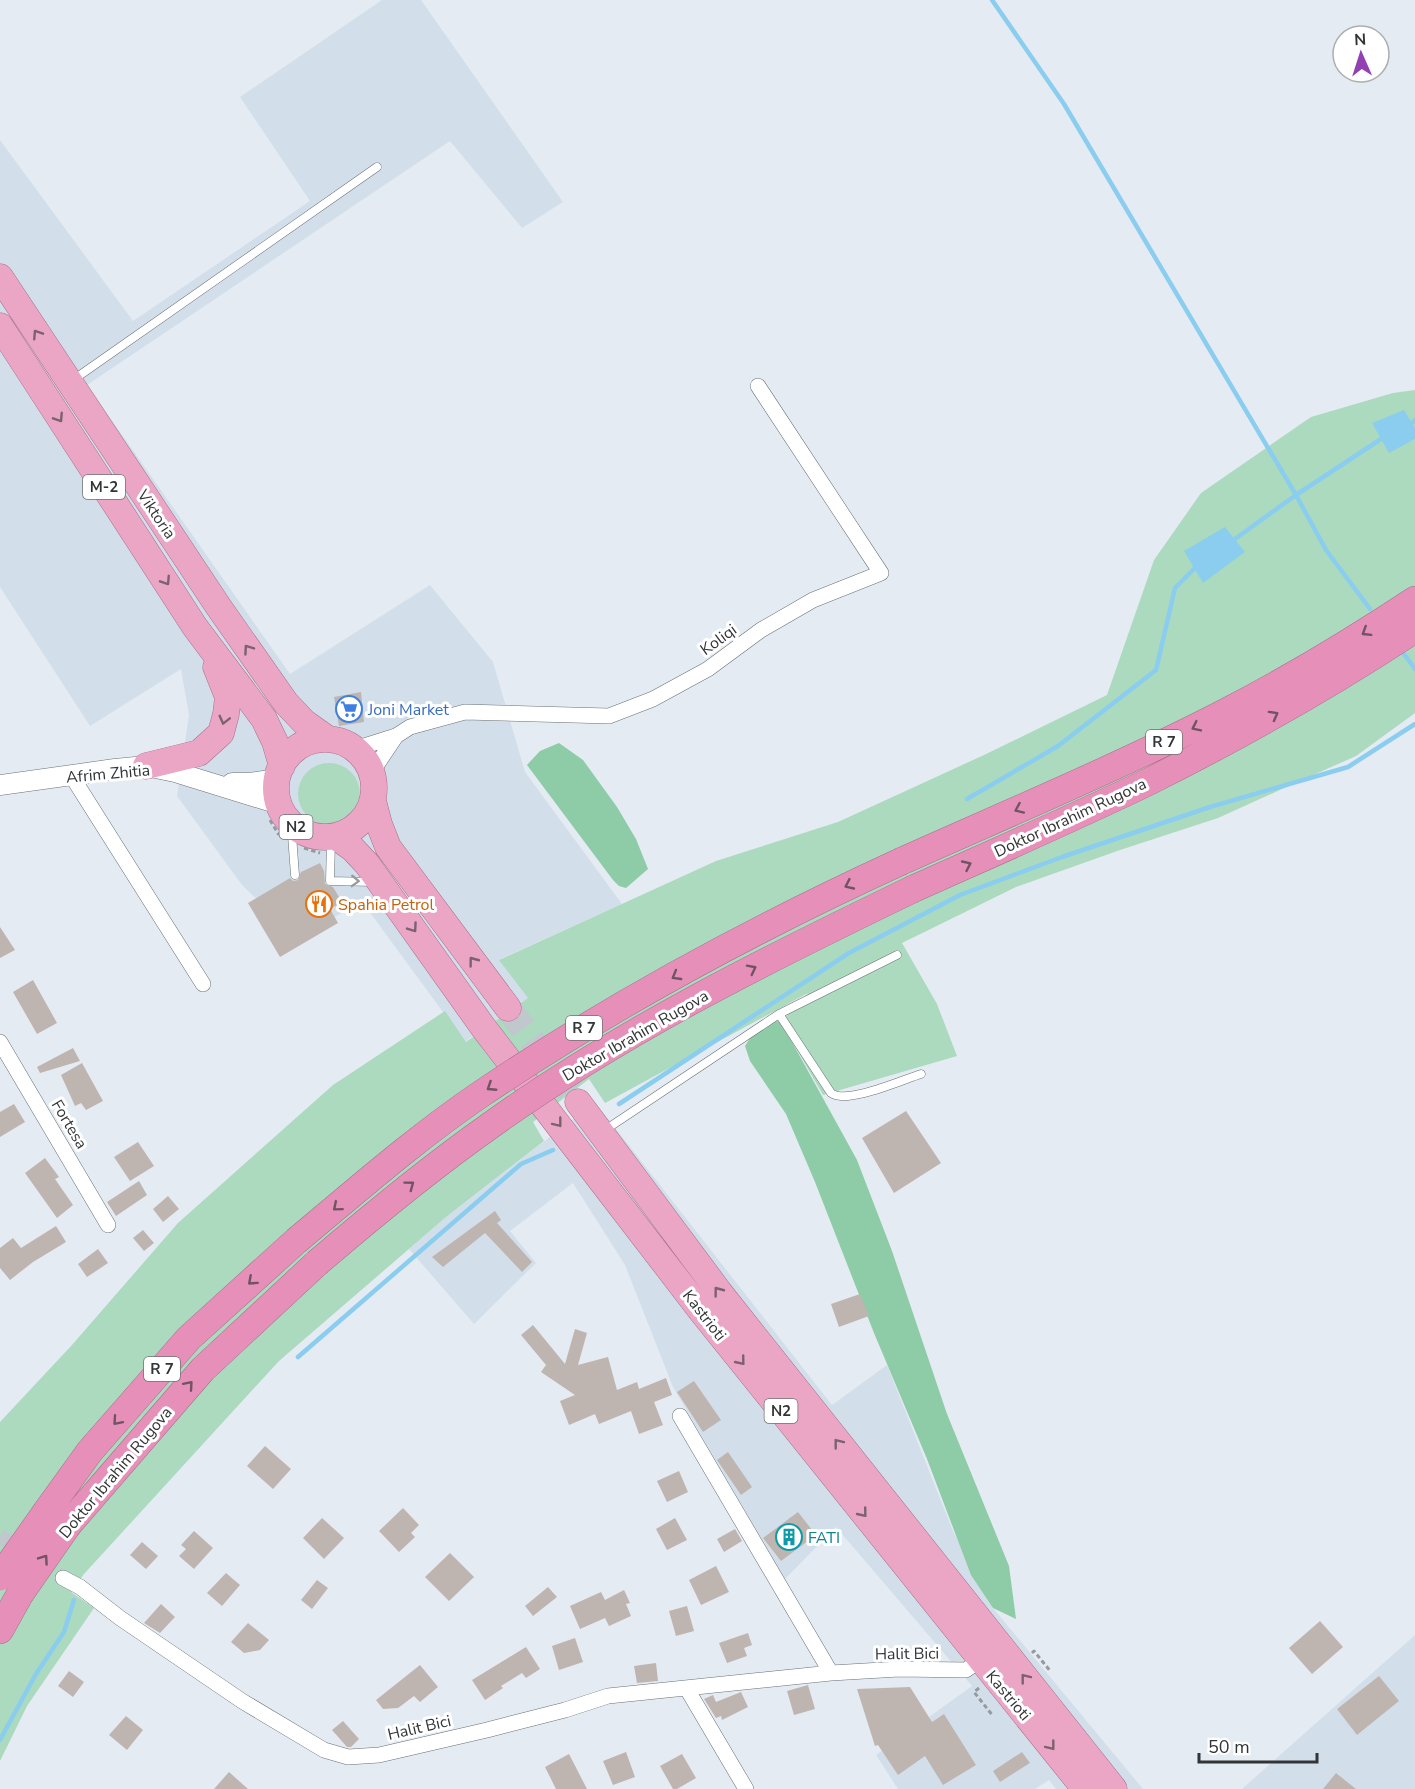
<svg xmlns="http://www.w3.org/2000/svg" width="1415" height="1789" font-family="'Nunito Sans',sans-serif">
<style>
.built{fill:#d2dfea}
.green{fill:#acdabe}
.forest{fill:#8dcca6}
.water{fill:#8acdef}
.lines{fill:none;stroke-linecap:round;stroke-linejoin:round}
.stream{stroke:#8acdef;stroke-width:4.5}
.building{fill:#beb5b0}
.minor-tunnel{stroke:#c0c7cd;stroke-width:15;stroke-dasharray:15 8;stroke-linecap:butt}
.trunk-tunnel{stroke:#c0c7cd;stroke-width:26;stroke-dasharray:26 13;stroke-linecap:butt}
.service-casing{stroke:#6a7076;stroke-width:9}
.minor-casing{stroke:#6a7076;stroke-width:16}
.tertiary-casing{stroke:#6a7076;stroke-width:21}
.trunk-casing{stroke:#a7708b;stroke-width:27}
.motorway-casing{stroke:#a7708b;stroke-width:28}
.path{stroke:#959a9f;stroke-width:3;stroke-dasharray:4.5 3;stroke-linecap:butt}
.service{stroke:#fff;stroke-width:8}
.minor{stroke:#fff;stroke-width:15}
.tertiary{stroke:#fff;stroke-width:20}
.trunk{stroke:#eba6c6;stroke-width:26}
.motorway{stroke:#e68fb8;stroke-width:27}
.motorway-bridge-casing{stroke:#a7708b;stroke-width:28;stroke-linecap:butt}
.motorway-bridge{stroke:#e68fb8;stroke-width:27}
.oneway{stroke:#7c6270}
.oneway2{stroke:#715464}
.oneway3{stroke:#989a9b}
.labels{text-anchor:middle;stroke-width:6;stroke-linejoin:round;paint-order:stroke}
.shield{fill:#fff;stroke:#707273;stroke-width:1.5}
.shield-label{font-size:15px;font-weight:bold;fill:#323537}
.street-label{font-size:16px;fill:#323537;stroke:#fff}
.shop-label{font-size:16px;fill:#366cbe;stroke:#fff;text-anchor:start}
.food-label{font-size:16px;fill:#c56008;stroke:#fff;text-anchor:start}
.culture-label{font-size:16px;fill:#0d838f;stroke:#fff;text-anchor:start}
</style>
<rect width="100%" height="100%" fill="#e4ebf2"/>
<path class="built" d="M 382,0 L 421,0 L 563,202 L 522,228 L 450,141 L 87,385 L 290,674 L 430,585 L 493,662 L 525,772 L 622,904 L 500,959 L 529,998 L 465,1042 L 363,903 L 295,936 L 242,885 L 177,796 L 189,715 L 181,669 L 90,726 L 0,587 L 0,140 L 133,321 L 310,201 L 240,97 Z
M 595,1102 L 832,1405 L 887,1365 L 953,1531 L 993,1608 L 1143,1789 L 1056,1789 L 1049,1780 L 1035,1789 L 898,1789 L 876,1755 L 972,1686 L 836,1527 L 785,1579 L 673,1387 L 625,1265 L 573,1183 L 510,1231 L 536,1263 L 474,1324 L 409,1249 L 446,1217 Z
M 1415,1635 L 1415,1789 L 1242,1789 Z"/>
<path class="green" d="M 1415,390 L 1415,713 L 1356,756 L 1302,780 L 1218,818 L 1120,850 L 1016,887 L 902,943 L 937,1004 L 957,1056 L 823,1095 L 781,1022 L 808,993 L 605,1103 L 589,1079 L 533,1122 L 544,1141 L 446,1217 L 279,1361 L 84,1574 L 71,1592 L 94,1608 L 27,1706 L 0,1761 L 0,1422 L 72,1345 L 178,1223 L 333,1085 L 445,1011 L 466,1042 L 528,998 L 499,960 L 716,861 L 838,822 L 984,755 L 1107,695 L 1154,560 L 1201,493 L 1311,417 L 1393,393 Z
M298 794a31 31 0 1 1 62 0a31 31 0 1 1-62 0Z"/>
<path class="forest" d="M 559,743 L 583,760 L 617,807 L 636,839 L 648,869 L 626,888 L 619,886 L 613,880 L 527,765 L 540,751 Z
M 776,1021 L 781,1022 L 857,1160 L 892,1251 L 947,1414 L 1009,1566 L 1016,1619 L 993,1608 L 971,1575 L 927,1459 L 874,1333 L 815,1182 L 786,1114 L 750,1061 L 745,1046 L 756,1029 Z"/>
<path class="water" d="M 1404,410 L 1415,428 L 1415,439 L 1389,453 L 1372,423 Z
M 1225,527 L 1245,552 L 1203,583 L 1184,551 Z"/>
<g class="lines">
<path class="stream" d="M 992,0 L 1064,104 L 1296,495 L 1326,550 L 1370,609
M 1412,423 L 1415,420
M 1235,539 L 1296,495 L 1381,439
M 1401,650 L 1415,669
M 967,799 L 1058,746 L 1156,670 L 1175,588 L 1195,568
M 619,1104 L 849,953 L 960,895 L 1062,857 L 1210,807 L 1348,767 L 1415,724
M 298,1357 L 521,1164 L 553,1150
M 0,1740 L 36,1674 L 64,1632 L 74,1600"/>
</g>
<path class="building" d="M 361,692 L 364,722 L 339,726 L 334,697 Z
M 320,863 L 324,871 L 325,884 L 333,887 L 342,902 L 330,909 L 338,923 L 280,957 L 248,903 L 290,878 L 293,881 L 298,880 L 301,872 Z
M 0,927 L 15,950 L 0,958 Z
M 33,980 L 57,1023 L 37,1034 L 13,992 Z
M 73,1048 L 80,1061 L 40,1073 L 37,1067 Z
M 82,1063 L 103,1101 L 86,1110 L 81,1103 L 75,1106 L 61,1075 Z
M 14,1104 L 25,1122 L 0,1137 L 0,1112 Z
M 906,1111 L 941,1163 L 894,1193 L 862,1138 Z
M 138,1142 L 154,1166 L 130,1181 L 114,1157 Z
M 45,1158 L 59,1177 L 55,1179 L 73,1205 L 57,1218 L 25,1173 Z
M 139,1181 L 147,1195 L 116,1216 L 107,1202 Z
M 168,1196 L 179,1209 L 163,1222 L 153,1209 Z
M 495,1211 L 501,1220 L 497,1223 L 532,1262 L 522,1272 L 485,1233 L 443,1267 L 432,1257 Z
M 56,1226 L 66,1242 L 33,1262 L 10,1280 L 0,1268 L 0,1248 L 13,1238 L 21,1248 Z
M 143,1230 L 154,1243 L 144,1251 L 133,1238 Z
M 98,1249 L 108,1263 L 87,1277 L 78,1264 Z
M 860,1294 L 869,1316 L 839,1327 L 831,1304 Z
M 533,1325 L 565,1364 L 575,1329 L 587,1333 L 578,1365 L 608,1357 L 617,1390 L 637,1382 L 639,1389 L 666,1378 L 672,1395 L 654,1402 L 663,1425 L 639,1434 L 631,1411 L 599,1424 L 595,1414 L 569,1425 L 560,1401 L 575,1395 L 541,1372 L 546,1365 L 521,1335 Z
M 694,1381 L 721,1420 L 703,1432 L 677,1392 Z
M 265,1446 L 291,1469 L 273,1489 L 247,1466 Z
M 728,1452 L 752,1487 L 741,1495 L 717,1460 Z
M 679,1471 L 688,1492 L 667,1502 L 657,1481 Z
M 403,1508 L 419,1525 L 411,1533 L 415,1537 L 399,1552 L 379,1531 Z
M 798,1512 L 816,1535 L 781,1561 L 763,1538 Z
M 322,1518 L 344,1538 L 324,1559 L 303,1538 Z
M 675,1518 L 687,1540 L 667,1550 L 656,1529 Z
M 735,1529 L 742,1541 L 724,1552 L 717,1539 Z
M 194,1531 L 213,1548 L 194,1569 L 179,1556 L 186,1549 L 181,1545 Z
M 142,1542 L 158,1556 L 146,1569 L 130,1555 Z
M 450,1553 L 474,1577 L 449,1601 L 425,1577 Z
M 716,1566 L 729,1592 L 701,1605 L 689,1580 Z
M 226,1573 L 240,1585 L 222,1606 L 207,1593 Z
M 317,1580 L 328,1588 L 312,1609 L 301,1600 Z
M 548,1587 L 557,1597 L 533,1616 L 525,1606 Z
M 624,1590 L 630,1603 L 626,1604 L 631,1616 L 609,1626 L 605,1618 L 580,1629 L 570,1606 L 601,1592 L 605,1600 Z
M 161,1604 L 175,1617 L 160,1633 L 144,1623 Z
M 687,1606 L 694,1631 L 676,1636 L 669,1611 Z
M 1320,1621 L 1343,1647 L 1312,1674 L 1289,1648 Z
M 248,1623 L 269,1640 L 260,1650 L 244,1653 L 231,1642 Z
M 748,1633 L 752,1645 L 744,1648 L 747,1656 L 727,1663 L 719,1643 Z
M 575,1638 L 583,1662 L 559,1670 L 552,1646 Z
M 526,1647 L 540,1669 L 526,1678 L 522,1673 L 501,1686 L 503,1688 L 485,1700 L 472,1680 Z
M 656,1663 L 658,1681 L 637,1683 L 634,1666 Z
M 420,1665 L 438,1687 L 420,1702 L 414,1696 L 398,1708 L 383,1709 L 376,1700 Z
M 69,1671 L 84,1682 L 73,1697 L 58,1686 Z
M 1379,1676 L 1399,1701 L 1357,1735 L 1337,1709 Z
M 808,1685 L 815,1709 L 794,1715 L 787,1691 Z
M 910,1687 L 932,1722 L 944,1714 L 976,1765 L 943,1785 L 925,1756 L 898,1775 L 878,1745 L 875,1746 L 857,1689 Z
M 741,1692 L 748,1707 L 722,1720 L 721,1716 L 716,1718 L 704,1699 L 713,1695 L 716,1702 Z
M 126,1716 L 143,1730 L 127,1750 L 109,1735 Z
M 343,1721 L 359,1739 L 351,1747 L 347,1747 L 332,1730 Z
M 626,1752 L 635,1777 L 613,1785 L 603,1761 Z
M 1022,1752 L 1030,1763 L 1000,1782 L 993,1771 Z
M 569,1754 L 587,1789 L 556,1789 L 545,1767 Z
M 682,1754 L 696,1778 L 677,1789 L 673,1789 L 660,1766 Z
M 229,1772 L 248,1789 L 214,1789 Z
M 1336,1773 L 1356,1789 L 1323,1789 Z"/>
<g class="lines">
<path class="minor-tunnel" d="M 0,1536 L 63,1578"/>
<path class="trunk-tunnel" d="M 508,1008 L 578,1102"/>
<defs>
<path id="service" d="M 73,380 L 377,167
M 291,822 L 295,875
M 331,841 L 330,881 L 374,882
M 779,1014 L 831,1093 C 846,1105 902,1080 921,1074
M 605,1130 L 779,1014 L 897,955"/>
<path id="minor" d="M 355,749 L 396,736 L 410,727 L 465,712 L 609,716 L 653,699 L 708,669 L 761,630 L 813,600 L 881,573 L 758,386
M 372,772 L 396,736
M 71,775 L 203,984
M 0,1042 L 108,1225
M 680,1416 L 831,1673
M 63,1578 L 80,1587 L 120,1618 L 242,1701 L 324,1750 L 348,1757 L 379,1755 L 487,1730 L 565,1710 L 608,1696 L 831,1673 L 899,1669 L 966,1670 L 980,1660
M 687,1689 L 746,1789"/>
<path id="tertiary" d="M 232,783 L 249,783 L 277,779
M 0,785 L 115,769 L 146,766 L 175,772 L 279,804"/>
<path id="trunk" d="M 0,277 L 218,606 L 286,703 L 304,722 L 328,739
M 0,326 L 195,627 L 264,719 L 275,742 L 282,766
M276 788a49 49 0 1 1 98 0a49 49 0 1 1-98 0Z
M 146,766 L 199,753 L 221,733 L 226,714 L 228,697 L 216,667
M 373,801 L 379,824 L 388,847 L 508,1008
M 335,836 L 353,849 L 367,864 L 483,1027 L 702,1312 L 1085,1789
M 578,1102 L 720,1293 L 1114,1789"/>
<path id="motorway" d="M 902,861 C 1009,813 1119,767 1224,713 C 1290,679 1353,641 1415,600
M 913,889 C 991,854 1069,820 1146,783 C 1238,737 1329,686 1415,629
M 46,1512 L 90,1451 L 189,1338 L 296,1241
M 68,1525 L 203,1369 L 317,1263
M 0,1630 L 20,1594"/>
</defs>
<use href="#service" class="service-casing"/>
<use href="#minor" class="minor-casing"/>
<use href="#tertiary" class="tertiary-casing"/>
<use href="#trunk" class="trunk-casing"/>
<use href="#motorway" class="motorway-casing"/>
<path class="path" d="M 270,820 L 279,835
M 304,848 L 320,853
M 1032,1653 L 1034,1651 L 1051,1672
M 979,1688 L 974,1692 L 993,1716"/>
<use href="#service" class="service"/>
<use href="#minor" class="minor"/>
<use href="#tertiary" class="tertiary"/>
<use href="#trunk" class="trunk"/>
<use href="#motorway" class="motorway"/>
<defs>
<path id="motorway-bridge" d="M 296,1241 C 356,1191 416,1138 481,1094 C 614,1004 756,928 902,861
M 317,1263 C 373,1215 430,1168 491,1125 C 622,1031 768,959 913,889
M 0,1577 L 46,1512
M 20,1594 L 68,1525"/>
</defs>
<use href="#motorway-bridge" class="motorway-bridge-casing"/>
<use href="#motorway-bridge" class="motorway-bridge"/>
</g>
<defs><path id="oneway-chevron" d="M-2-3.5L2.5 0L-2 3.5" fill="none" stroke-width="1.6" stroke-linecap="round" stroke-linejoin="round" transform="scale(1.5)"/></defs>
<g class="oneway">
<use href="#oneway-chevron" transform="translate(37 334) rotate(-123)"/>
<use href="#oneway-chevron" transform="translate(59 418) rotate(57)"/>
<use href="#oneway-chevron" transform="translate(166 581) rotate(57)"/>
<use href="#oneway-chevron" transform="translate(248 649) rotate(-125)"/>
<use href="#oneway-chevron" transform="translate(224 720) rotate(104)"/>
<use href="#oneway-chevron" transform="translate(413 928) rotate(55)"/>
<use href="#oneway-chevron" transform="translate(473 961) rotate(-127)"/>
<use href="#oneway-chevron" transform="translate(558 1123) rotate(52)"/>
<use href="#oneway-chevron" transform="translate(718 1291) rotate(-127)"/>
<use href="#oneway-chevron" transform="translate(741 1361) rotate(51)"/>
<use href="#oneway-chevron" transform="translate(838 1443) rotate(-128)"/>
<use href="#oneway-chevron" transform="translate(863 1513) rotate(51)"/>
<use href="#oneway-chevron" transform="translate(1025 1678) rotate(-128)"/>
<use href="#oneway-chevron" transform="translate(1051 1746) rotate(52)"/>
</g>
<g class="oneway2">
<use href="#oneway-chevron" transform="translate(1366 632) rotate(148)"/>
<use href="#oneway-chevron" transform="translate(1274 715) rotate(-29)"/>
<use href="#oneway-chevron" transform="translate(1196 727) rotate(154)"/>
<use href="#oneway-chevron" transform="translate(1019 809) rotate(156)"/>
<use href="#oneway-chevron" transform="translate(967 865) rotate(-25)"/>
<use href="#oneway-chevron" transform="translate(849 885) rotate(155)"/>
<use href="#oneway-chevron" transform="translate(752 969) rotate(-27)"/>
<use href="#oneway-chevron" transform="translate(676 976) rotate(150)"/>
<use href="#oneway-chevron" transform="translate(491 1087) rotate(147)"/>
<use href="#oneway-chevron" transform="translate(410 1185) rotate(-37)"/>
<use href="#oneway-chevron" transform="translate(337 1207) rotate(140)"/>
<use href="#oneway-chevron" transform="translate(252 1281) rotate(138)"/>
<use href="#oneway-chevron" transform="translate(189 1385) rotate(-49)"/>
<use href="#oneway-chevron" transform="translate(117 1421) rotate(131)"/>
<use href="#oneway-chevron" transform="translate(44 1559) rotate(-55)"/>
</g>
<use class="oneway3" href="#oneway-chevron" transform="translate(355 881) rotate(2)"/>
<defs>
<symbol id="supermarket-ring" viewBox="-11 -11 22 22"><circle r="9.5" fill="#fff" stroke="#3f7fe0" stroke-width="1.5"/><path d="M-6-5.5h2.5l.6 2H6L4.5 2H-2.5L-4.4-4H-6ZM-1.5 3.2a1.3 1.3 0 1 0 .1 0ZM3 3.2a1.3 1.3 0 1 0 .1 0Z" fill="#3f7fe0"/></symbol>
<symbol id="restaurant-ring" viewBox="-11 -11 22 22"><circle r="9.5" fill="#fff" stroke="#e8710a" stroke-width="1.5"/><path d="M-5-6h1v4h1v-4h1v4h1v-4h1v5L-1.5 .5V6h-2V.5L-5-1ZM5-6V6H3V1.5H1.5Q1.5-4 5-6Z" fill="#e8710a"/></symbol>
<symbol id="building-ring" viewBox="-11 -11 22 22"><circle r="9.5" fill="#fff" stroke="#0f9aa8" stroke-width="1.5"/><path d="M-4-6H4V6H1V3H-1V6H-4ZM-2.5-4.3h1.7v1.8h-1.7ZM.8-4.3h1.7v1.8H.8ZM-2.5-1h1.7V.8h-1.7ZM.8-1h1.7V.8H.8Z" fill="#0f9aa8"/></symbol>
</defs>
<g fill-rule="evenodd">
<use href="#supermarket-ring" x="334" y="694" width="30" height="30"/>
<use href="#restaurant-ring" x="304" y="889" width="30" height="30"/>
<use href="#building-ring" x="774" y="1522" width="30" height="30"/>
</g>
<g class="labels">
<g class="shield">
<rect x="83" y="475" width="42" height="24" rx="4.5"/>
<rect x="1146" y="730" width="36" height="24" rx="4.5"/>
<rect x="279.5" y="815" width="33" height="24" rx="4.5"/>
<rect x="566" y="1016" width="36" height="24" rx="4.5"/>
<rect x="144" y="1357" width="36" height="24" rx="4.5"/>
<rect x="764.5" y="1399" width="33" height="24" rx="4.5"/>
</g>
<g class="shield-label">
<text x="104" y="492">M-2</text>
<text x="1164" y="747">R 7</text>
<text x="296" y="832">N2</text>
<text x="584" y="1033">R 7</text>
<text x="162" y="1374">R 7</text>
<text x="781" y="1416">N2</text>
</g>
<g class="street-label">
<text transform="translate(157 514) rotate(56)" y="6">Viktoria</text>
<text transform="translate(718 639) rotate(-36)" y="6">Koliqi</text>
<text transform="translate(108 773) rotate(-5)" y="6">Afrim Zhitia</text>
<text transform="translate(1070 817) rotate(-25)" y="6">Doktor Ibrahim Rugova</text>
<text transform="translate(635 1035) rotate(-30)" y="6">Doktor Ibrahim Rugova</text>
<text transform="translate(70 1124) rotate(59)" y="6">Fortesa</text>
<text transform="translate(705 1315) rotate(52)" y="6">Kastrioti</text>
<text transform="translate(115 1472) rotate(-50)" y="6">Doktor Ibrahim Rugova</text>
<text transform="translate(907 1653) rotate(-1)" y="6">Halit Bici</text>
<text transform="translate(1009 1695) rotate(50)" y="6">Kastrioti</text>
<text transform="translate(419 1727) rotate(-13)" y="6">Halit Bici</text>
</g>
<g class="shop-label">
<text x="368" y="715">Joni Market</text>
</g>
<g class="food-label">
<text x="338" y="910">Spahia Petrol</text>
</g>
<g class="culture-label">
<text x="808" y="1543">FATI</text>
</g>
</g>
<g transform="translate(1361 54) rotate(357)"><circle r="28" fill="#ffffff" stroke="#adaeaf" stroke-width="1.5"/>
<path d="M0-4.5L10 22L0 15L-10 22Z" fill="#9141b1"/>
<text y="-9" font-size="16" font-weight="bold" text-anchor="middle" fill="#323537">N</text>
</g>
<path d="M1199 1753v9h118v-9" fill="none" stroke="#323537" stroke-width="3"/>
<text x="1208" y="1753" font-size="18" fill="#323537" stroke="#ffffff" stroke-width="4.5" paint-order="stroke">50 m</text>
</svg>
